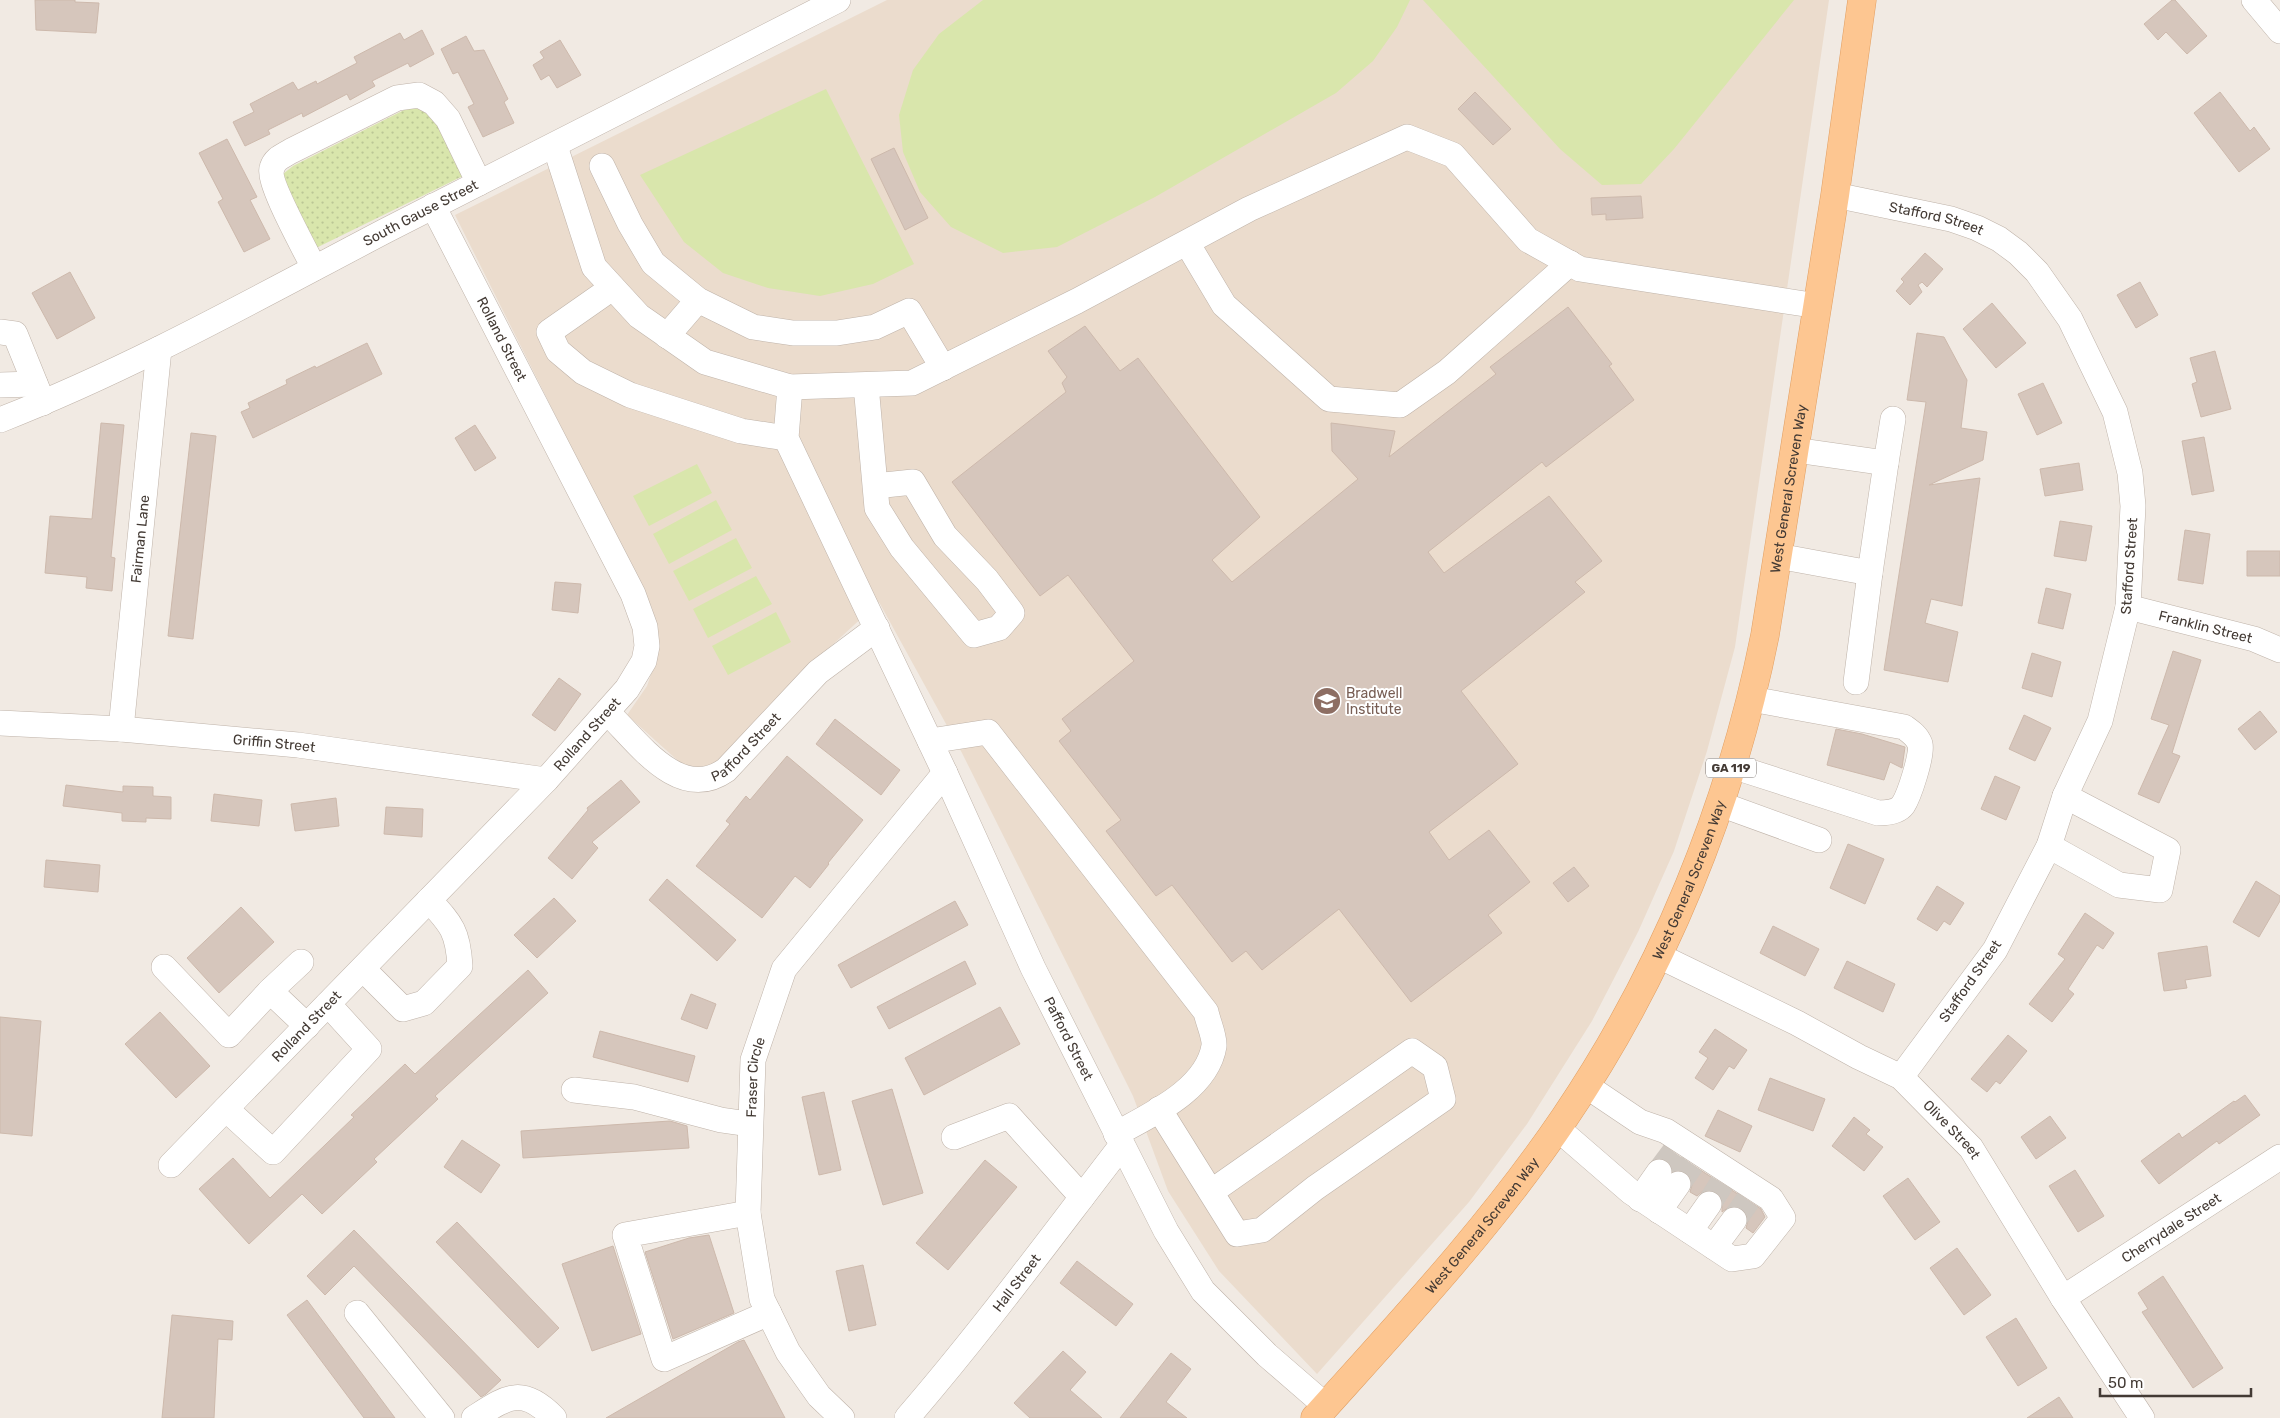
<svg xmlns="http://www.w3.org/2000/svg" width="2280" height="1418" font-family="Rubik,sans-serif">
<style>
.education{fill:#ebdccd}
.grass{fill:url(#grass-dots)}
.garden{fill:#d9e6ac}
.building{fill:#d6c6bc;stroke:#cdb9ac}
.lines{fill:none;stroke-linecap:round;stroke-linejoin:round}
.minor-tunnel{stroke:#cec7c0;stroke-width:25;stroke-dasharray:25 12;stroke-linecap:butt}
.minor-casing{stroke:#bfb3a9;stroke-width:26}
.major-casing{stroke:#e19e61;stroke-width:29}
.minor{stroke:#fff;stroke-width:25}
.major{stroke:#fdc691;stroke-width:28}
.labels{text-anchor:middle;stroke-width:4;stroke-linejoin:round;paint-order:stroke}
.shield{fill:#fff;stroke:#7b7571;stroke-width:1}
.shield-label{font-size:12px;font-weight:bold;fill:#433a34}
.street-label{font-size:14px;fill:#433a34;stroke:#fff}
.education-label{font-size:14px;fill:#785e54;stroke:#fff;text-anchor:start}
</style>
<defs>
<pattern id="grass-dots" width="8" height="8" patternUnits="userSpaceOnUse" patternTransform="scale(1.25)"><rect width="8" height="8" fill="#d9e6ac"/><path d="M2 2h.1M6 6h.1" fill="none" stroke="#bbc695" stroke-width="1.8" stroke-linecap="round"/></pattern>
</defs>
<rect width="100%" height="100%" fill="#f1eae3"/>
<path class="education" d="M 887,0 L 1829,0 L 1735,647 L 1707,751 L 1674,851 L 1638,932 L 1592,1021 L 1527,1124 L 1469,1202 L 1317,1374 L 1219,1271 L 1168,1191 L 1133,1096 L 962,753 L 879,602 L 802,673 L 730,753 L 709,769 L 685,767 L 627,715 L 647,686 L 657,657 L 658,635 L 652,608 L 455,215 Z"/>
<path class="grass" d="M 420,106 L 431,109 L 465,175 L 316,248 L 283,181 L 283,174 L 293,166 L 406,109 Z"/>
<path class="garden" d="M 983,0 L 1410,0 L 1397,27 L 1373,61 L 1336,93 L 1155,197 L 1057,247 L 1003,253 L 951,227 L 920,192 L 903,152 L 899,115 L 913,70 L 939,34 Z
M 1423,0 L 1794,0 L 1674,149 L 1641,184 L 1602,185 L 1560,149 Z
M 826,89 L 914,264 L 873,284 L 820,296 L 768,288 L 723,273 L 684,242 L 640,175 Z
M 697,464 L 712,493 L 649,526 L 633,496 Z
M 716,500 L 732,530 L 669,564 L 653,534 Z
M 736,538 L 752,568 L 689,601 L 673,571 Z
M 756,576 L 772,604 L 708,638 L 693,609 Z
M 776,612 L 791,642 L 728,675 L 712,646 Z"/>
<path class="building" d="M 35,0 L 75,0 L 75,2 L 99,3 L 96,33 L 36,30 Z
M 2172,0 L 2175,0 L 2207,36 L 2187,54 L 2166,32 L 2158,40 L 2144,24 Z
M 422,30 L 434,54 L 410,67 L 408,63 L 372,81 L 375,86 L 350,100 L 347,94 L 303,117 L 302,113 L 268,130 L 270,134 L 245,146 L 233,122 L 254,112 L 250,104 L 293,82 L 298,90 L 316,81 L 317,84 L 357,63 L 354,57 L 400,33 L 404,40 Z
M 466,36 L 474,51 L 484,50 L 508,99 L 504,102 L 514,123 L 483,137 L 468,107 L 474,104 L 458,72 L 453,74 L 441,49 Z
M 560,40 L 581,75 L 557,88 L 549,75 L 541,80 L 533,65 L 544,58 L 540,52 Z
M 1475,92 L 1511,129 L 1493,145 L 1458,109 Z
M 2220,92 L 2250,131 L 2254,127 L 2270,149 L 2239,172 L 2194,113 Z
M 227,139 L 257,197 L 250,200 L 270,239 L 244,252 L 218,202 L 223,199 L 199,153 Z
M 894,148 L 928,218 L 905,230 L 871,159 Z
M 1641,196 L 1643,218 L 1606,220 L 1606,214 L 1592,215 L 1591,198 Z
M 1925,253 L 1943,269 L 1927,287 L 1922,282 L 1918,285 L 1922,292 L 1910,305 L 1896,291 L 1904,282 L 1901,279 Z
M 70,272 L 95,318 L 57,339 L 32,293 Z
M 2140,282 L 2158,315 L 2136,328 L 2117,295 Z
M 1992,303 L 2026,343 L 1996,368 L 1963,329 Z
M 1568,307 L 1612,364 L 1609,366 L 1634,400 L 1546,467 L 1542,462 L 1428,552 L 1444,573 L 1549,496 L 1602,561 L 1575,582 L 1585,592 L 1461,691 L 1518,764 L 1429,832 L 1449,860 L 1489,830 L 1530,882 L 1488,915 L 1502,933 L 1411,1002 L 1339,909 L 1262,970 L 1246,951 L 1232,962 L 1172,885 L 1156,896 L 1106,831 L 1121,820 L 1059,741 L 1071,731 L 1062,719 L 1134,661 L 1068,575 L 1040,596 L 952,482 L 1066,392 L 1062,383 L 1067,377 L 1048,351 L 1085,326 L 1120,371 L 1138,358 L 1260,517 L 1212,560 L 1232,582 L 1358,479 L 1332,451 L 1331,423 L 1395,431 L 1389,457 L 1496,374 L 1490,367 Z
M 1917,333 L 1944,337 L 1967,380 L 1961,428 L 1987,432 L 1983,460 L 1929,485 L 1980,478 L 1962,606 L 1931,599 L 1925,623 L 1958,632 L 1948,682 L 1884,670 L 1926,402 L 1907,400 Z
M 367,343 L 382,374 L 253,438 L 241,412 L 250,408 L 248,403 L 287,384 L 286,380 L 315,366 L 316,368 Z
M 2215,351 L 2231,409 L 2201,417 L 2192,384 L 2197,382 L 2190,358 Z
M 2043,383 L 2062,423 L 2037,435 L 2018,394 Z
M 101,423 L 124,425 L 111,557 L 115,558 L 112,591 L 86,588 L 87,577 L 45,573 L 50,516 L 92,519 Z
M 475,425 L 496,458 L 475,471 L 455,438 Z
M 191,433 L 216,436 L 193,639 L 168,636 Z
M 2204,437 L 2214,491 L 2192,495 L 2182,441 Z
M 2079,463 L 2083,490 L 2045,496 L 2040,469 Z
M 2060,521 L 2092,526 L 2086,561 L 2054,556 Z
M 2185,530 L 2210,534 L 2203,584 L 2178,580 Z
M 2247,551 L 2280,551 L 2280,576 L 2247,576 Z
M 555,582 L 581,584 L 578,613 L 552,610 Z
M 2046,588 L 2071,594 L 2063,629 L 2038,623 Z
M 2173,651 L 2201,660 L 2172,753 L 2180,756 L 2159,803 L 2138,794 L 2169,725 L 2151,719 Z
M 2032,653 L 2061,662 L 2052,697 L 2022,688 Z
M 559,678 L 581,694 L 555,731 L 532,715 Z
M 2260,711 L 2277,732 L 2255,750 L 2238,729 Z
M 2024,715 L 2051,728 L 2035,761 L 2009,749 Z
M 835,719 L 900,770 L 881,795 L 816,744 Z
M 1836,729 L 1862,734 L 1905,747 L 1902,768 L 1890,762 L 1884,780 L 1827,765 Z
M 787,756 L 863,820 L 828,863 L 829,864 L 810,888 L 795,876 L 762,918 L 696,866 L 730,824 L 726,821 L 746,796 L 750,800 Z
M 1995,776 L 2020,787 L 2006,820 L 1981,809 Z
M 621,780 L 640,802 L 592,842 L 598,848 L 572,879 L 548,858 L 588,810 L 587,808 Z
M 66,785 L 123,792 L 123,786 L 153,787 L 153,796 L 171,797 L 171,819 L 146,818 L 146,822 L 122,821 L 122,813 L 63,806 Z
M 214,794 L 262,800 L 259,826 L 211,821 Z
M 336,798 L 339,826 L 295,831 L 291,804 Z
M 386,807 L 423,809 L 422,837 L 384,834 Z
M 1848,844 L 1884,859 L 1865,904 L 1830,888 Z
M 46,860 L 100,865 L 98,892 L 44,887 Z
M 1574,867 L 1589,886 L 1568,902 L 1553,883 Z
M 667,879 L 736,940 L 717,961 L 649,900 Z
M 2256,881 L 2280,896 L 2280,901 L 2259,937 L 2233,922 Z
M 1937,886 L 1964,903 L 1950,925 L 1944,921 L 1937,931 L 1917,919 Z
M 554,898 L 576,921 L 537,958 L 514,935 Z
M 955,901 L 968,925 L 851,988 L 838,965 Z
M 241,907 L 274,942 L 219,993 L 187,958 Z
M 2085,913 L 2114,933 L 2103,949 L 2097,945 L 2068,989 L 2074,994 L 2052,1022 L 2029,1004 L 2065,959 L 2058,954 Z
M 1773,926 L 1819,949 L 1805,976 L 1760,953 Z
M 2207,946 L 2211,976 L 2185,980 L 2187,988 L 2164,991 L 2158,953 Z
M 965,961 L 976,984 L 889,1029 L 877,1007 Z
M 1847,961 L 1895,984 L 1883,1012 L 1834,988 Z
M 528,970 L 548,993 L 435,1096 L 438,1099 L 374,1159 L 377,1162 L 322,1214 L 302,1194 L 249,1244 L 199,1189 L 233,1158 L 270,1198 L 354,1117 L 351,1115 L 405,1064 L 415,1074 Z
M 691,994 L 716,1004 L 707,1029 L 681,1019 Z
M 1000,1007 L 1020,1044 L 924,1095 L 905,1058 Z
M 160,1012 L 210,1066 L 176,1098 L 125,1044 Z
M 0,1017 L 41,1021 L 32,1136 L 0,1133 Z
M 1715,1029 L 1747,1050 L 1734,1069 L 1729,1066 L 1713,1090 L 1695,1078 L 1708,1058 L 1699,1052 Z
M 600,1031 L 695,1056 L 688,1082 L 593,1057 Z
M 2008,1035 L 2027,1051 L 2000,1084 L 1996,1081 L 1987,1092 L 1971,1079 Z
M 1770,1078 L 1825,1099 L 1813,1131 L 1758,1110 Z
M 892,1089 L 923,1193 L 883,1205 L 852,1101 Z
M 824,1092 L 841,1170 L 819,1175 L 802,1097 Z
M 2245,1095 L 2260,1115 L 2219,1144 L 2217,1141 L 2159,1184 L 2141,1161 L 2179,1133 L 2182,1138 L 2234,1101 L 2235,1102 Z
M 1718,1110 L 1752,1126 L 1740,1152 L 1705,1136 Z
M 2050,1116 L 2066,1138 L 2036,1159 L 2021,1137 Z
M 1854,1117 L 1870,1130 L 1866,1134 L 1883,1147 L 1864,1171 L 1832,1146 Z
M 670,1121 L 687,1126 L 689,1148 L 523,1158 L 521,1131 Z
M 462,1140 L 500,1165 L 481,1193 L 444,1167 Z
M 1666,1148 L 1761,1209 L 1765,1217 L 1753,1233 L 1746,1228 L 1748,1221 L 1747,1215 L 1742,1208 L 1735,1206 L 1729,1207 L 1722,1212 L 1722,1198 L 1717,1192 L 1710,1190 L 1703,1191 L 1697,1196 L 1690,1192 L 1692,1185 L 1691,1178 L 1687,1173 L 1680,1170 L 1673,1171 L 1668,1161 L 1660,1158 Z
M 985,1160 L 1017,1187 L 948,1270 L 916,1243 Z
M 2075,1170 L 2104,1216 L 2078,1232 L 2049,1186 Z
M 1908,1178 L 1940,1222 L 1915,1240 L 1883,1196 Z
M 457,1222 L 559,1328 L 538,1348 L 436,1242 Z
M 354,1230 L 501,1380 L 486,1394 L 481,1397 L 354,1266 L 325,1295 L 307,1276 Z
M 709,1235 L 734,1313 L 673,1339 L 645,1252 L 689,1238 Z
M 613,1246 L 641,1334 L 592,1351 L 562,1264 Z
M 1957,1248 L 1991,1295 L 1964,1315 L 1930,1268 Z
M 1077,1261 L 1133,1304 L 1116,1326 L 1060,1283 Z
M 863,1265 L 876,1325 L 849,1331 L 836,1271 Z
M 2163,1276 L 2223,1368 L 2193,1388 L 2142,1312 L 2148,1309 L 2138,1293 Z
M 307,1300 L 395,1418 L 364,1418 L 287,1315 Z
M 172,1315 L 233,1321 L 232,1340 L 218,1339 L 214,1418 L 162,1418 Z
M 2016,1318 L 2047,1368 L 2018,1386 L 1986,1337 Z
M 744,1340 L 785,1418 L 606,1418 L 738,1342 Z
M 1063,1351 L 1086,1372 L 1070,1390 L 1102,1418 L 1030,1418 L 1014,1403 Z
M 1171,1353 L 1191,1369 L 1166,1402 L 1187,1418 L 1120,1418 Z
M 2059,1397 L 2073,1418 L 2027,1418 Z"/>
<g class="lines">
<path class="minor-tunnel" d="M 1659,1172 L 1674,1152
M 1678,1184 L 1692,1164
M 1709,1204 L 1722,1183
M 1734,1220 L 1748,1200"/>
<defs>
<g id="minor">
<path d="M 2254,0 L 2280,31"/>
<path d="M 555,146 L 594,267 L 639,316 L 705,362 L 790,387 L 912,383 L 1077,301 L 1249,209 L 1407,137 L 1453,155 L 1528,240 L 1580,269 L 1818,306"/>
<path d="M 602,166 L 630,224 L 653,263 L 698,300 L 753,327 L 793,333 L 837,333 L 875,327 L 909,311 L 943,368"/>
<path id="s1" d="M 1835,195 L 1951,219 L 1977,228 L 1999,239 L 2018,253 L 2037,272 L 2070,319 L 2115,412 L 2130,473 L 2133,506 L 2128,607 L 2100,721 L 2065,796 L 2049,846 L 1995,950 L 1901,1077"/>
<path d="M 1187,243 L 1224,305 L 1329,399 L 1400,405 L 1447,372 L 1570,263"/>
<path d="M 314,268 C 306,251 267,182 272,168 C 275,158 283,156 291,151 L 397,98 L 419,95 L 434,103 L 448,119 L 479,183"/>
<path d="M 612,288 L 549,332 L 558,351 L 583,372 L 630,395 L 741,431 L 786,438"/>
<path d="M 0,332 L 15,334 L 43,403"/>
<path d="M 667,336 L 698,300"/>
<path d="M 0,385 L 35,384"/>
<path d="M 866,385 L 877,508 L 902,548 L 974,635 L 999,628 L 1012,613 L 987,580 L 945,536 L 913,482 L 875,486"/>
<path id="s2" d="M 790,387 L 786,438 L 945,773 L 1033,968 L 1166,1231 L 1203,1291 L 1267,1355 L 1326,1406"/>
<path id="s3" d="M 0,420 C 133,368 259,297 385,231 C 535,153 687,78 838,0"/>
<path d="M 1886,463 L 1893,419"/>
<path d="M 1778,556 L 1870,573 L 1886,463 L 1795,450"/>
<path id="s4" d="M 2128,607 L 2254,639 L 2280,650"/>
<path d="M 1856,682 L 1870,573"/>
<path id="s5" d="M 607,712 C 638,742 679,803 726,770 L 818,672 L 877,628"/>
<path id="s6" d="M 0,723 L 121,729 L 298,745 L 546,780"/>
<path id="s7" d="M 121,729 L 159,349"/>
<path d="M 930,741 L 988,732 L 1206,1012 C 1208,1022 1215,1037 1214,1046 C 1207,1090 1150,1115 1116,1134"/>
<path d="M 1732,766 L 1878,813 C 1886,813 1898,812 1903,805 C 1909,796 1923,754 1920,744 C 1917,736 1911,732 1904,727 L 1751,699"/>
<path d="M 1720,804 L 1819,840"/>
<path d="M 2049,846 L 2119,885 L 2160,890 L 2168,850 L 2065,796"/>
<path id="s8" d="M 1657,955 L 1797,1023 L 1859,1057 L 1901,1077 L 1971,1148 L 2063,1298 L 2142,1418"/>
<path d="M 164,967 L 229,1035 L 270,991 L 307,1026"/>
<path d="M 363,969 L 403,1009 L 424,1003 L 460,966 C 458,932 452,925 429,900"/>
<path d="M 270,991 L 301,962"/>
<path d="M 574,1090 L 634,1097 L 721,1120 L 749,1124"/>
<path d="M 226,1109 L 273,1152 L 369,1049 L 328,1004"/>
<path d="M 1159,1109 L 1237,1234 L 1262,1230 L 1315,1188 L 1443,1099 L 1435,1067 L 1412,1051 L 1211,1192"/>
<path d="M 1557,1128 L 1631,1192 L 1732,1259 L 1753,1256 L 1783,1218 L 1771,1199 L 1666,1131 L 1640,1122 L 1585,1085"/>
<path d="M 954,1137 L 1009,1116 L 1082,1197"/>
<path id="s9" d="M 171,1165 L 546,780 L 627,689 L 644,661 L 647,646 L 645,627 L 633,594 L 433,206"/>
<path d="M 1640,1199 L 1659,1172"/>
<path d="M 1659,1211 L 1678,1184"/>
<path d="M 748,1213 L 625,1235 L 664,1359 L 769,1313"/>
<path d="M 1690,1231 L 1709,1204"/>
<path d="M 1714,1247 L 1734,1220"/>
<path id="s10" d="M 2063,1298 L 2280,1157"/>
<path d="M 357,1313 L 442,1418"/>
<path d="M 474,1418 C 507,1397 522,1385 554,1418"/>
<path id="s11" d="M 842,1418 L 819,1396 L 788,1352 L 762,1299 L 748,1213 L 753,1060 L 784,969 L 945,773"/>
<path id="s12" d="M 907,1418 C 983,1330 1051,1237 1122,1145"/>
</g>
<g id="major">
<path id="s13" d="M 1315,1418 C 1402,1321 1492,1225 1565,1117 C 1663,973 1731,805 1765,635 L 1835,195 L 1862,0"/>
</g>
</defs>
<use href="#minor" class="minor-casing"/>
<use href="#major" class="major-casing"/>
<use href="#minor" class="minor"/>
<use href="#major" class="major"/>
</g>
<defs>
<symbol id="school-disc" viewBox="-11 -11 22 22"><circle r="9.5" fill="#8d6e63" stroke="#fff"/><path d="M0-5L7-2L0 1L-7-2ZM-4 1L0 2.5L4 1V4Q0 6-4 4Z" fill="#fff"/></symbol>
</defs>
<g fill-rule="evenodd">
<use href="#school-disc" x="1311" y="685" width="32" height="32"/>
</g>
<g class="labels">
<rect class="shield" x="1706" y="758.5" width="50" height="19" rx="4"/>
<g class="shield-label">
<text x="1731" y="772">GA 119</text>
</g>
<g class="street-label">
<text dy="5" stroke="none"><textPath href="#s3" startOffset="469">South Gause Street</textPath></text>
<text dy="5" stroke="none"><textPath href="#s1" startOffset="104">Stafford Street</textPath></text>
<text transform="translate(502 339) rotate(63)" y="5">Rolland Street</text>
<text dy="5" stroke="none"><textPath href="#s13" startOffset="1065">West General Screven Way</textPath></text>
<text dy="5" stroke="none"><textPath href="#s7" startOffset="191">Fairman Lane</textPath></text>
<text transform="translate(2129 566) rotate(-86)" y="5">Stafford Street</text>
<text dy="5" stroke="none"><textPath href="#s4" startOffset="80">Franklin Street</textPath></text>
<text dy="5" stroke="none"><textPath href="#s9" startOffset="599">Rolland Street</textPath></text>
<text dy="5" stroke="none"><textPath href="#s6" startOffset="275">Griffin Street</textPath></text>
<text dy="5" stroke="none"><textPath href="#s5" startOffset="176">Pafford Street</textPath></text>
<text dy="5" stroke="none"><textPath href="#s13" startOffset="660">West General Screven Way</textPath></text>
<text transform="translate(1970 981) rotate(-55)" y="5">Stafford Street</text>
<text dy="5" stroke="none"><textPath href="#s9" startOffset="194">Rolland Street</textPath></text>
<text dy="5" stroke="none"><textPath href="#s2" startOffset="715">Pafford Street</textPath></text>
<text dy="5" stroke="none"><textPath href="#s11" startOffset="368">Fraser Circle</textPath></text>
<text dy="5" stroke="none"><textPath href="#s8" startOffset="346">Olive Street</textPath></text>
<text dy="5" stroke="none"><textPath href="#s13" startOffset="255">West General Screven Way</textPath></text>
<text dy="5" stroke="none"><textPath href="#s10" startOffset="129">Cherrydale Street</textPath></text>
<text dy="5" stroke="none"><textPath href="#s12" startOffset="174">Hall Street</textPath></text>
</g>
<g class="education-label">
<text x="1346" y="698">Bradwell<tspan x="1346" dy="16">Institute</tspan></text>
</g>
</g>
<path d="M2100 1388v8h151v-8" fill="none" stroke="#433a34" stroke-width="2.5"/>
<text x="2108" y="1388" font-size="15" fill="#433a34" stroke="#ffffff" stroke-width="4" paint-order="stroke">50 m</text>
</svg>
